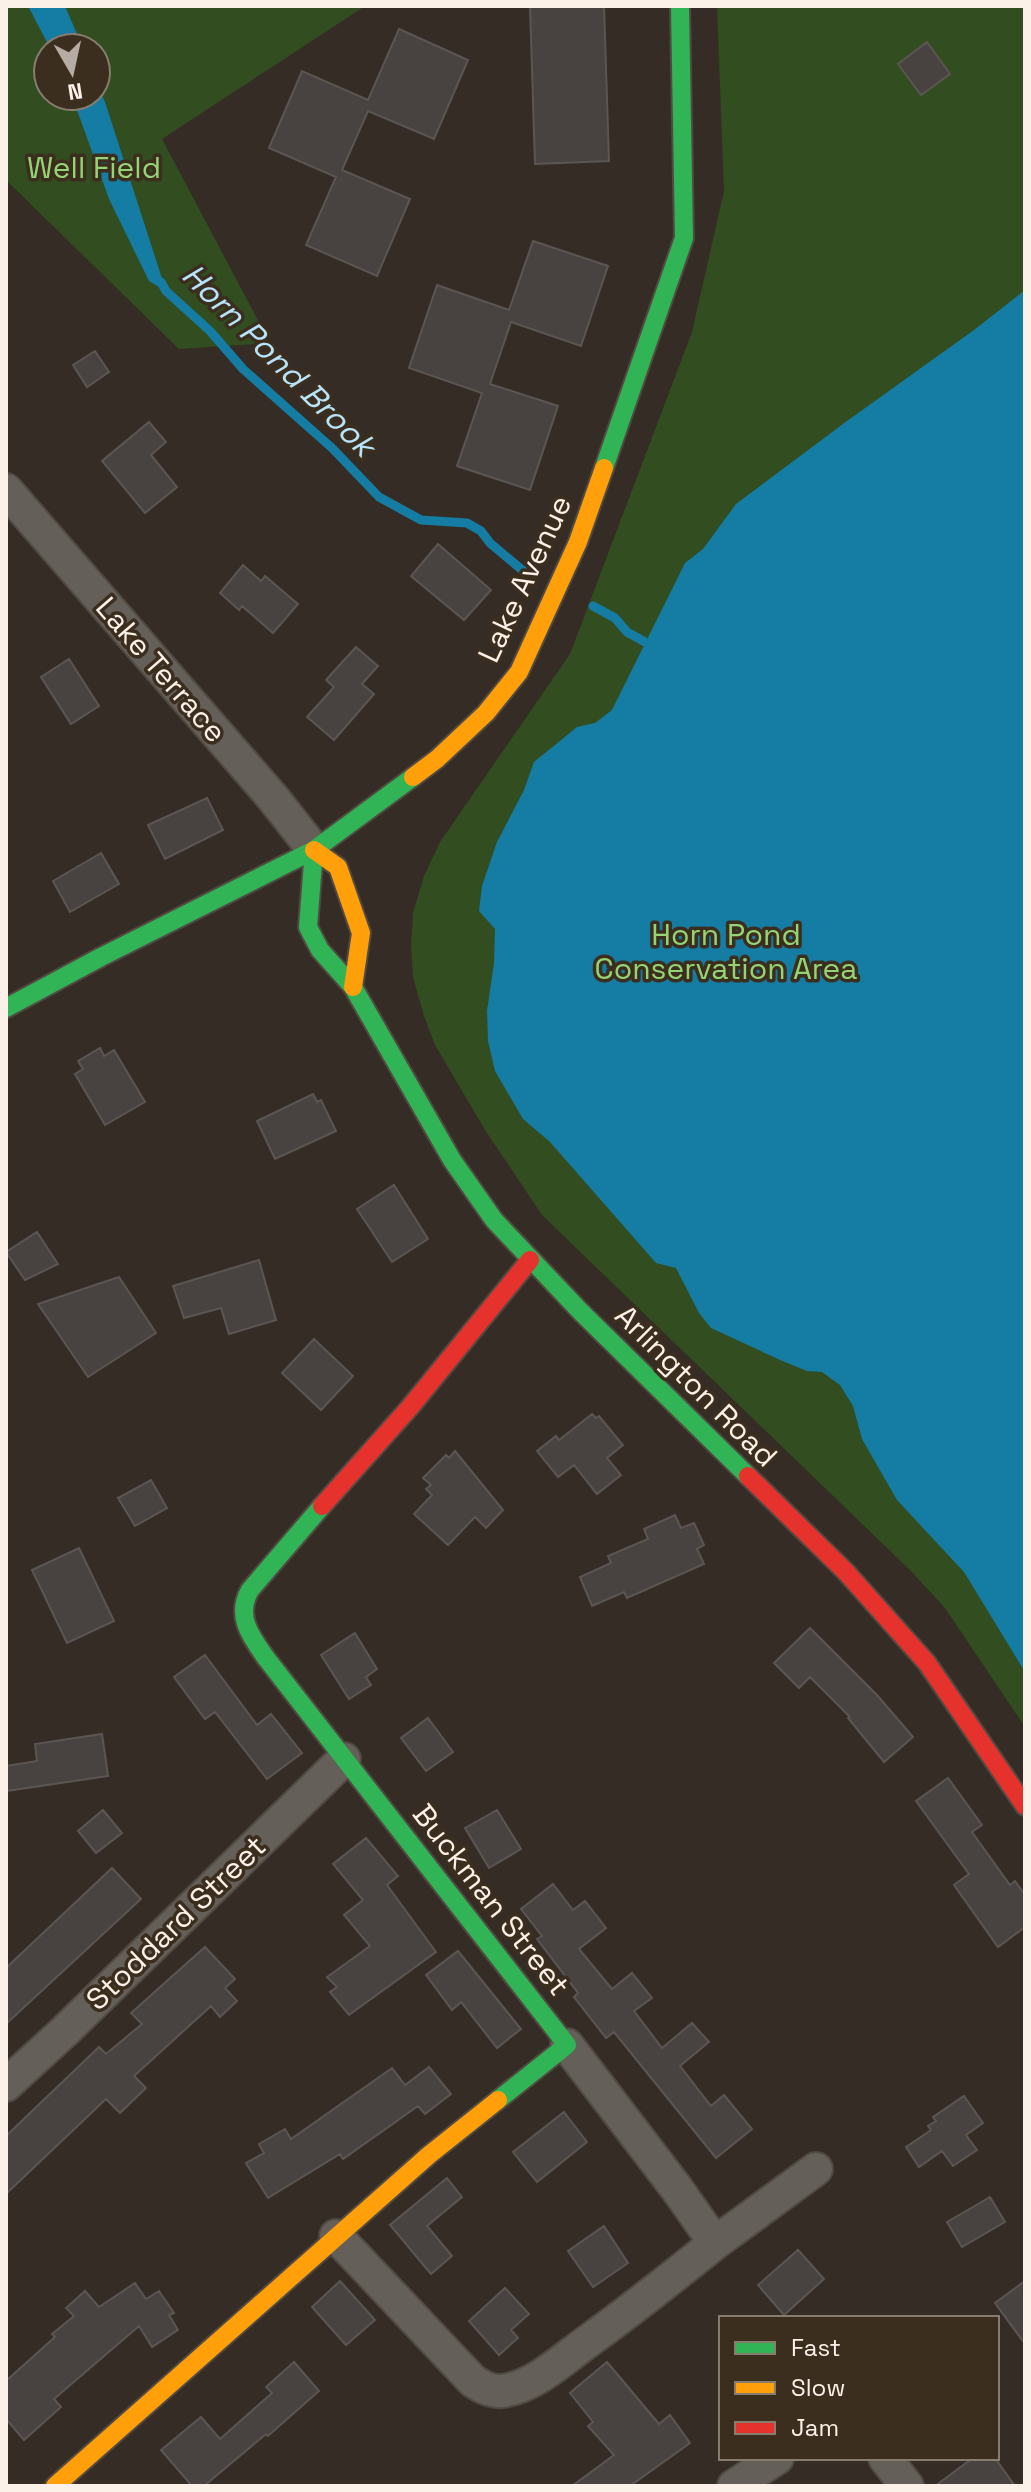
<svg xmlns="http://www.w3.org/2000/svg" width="1031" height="2492" font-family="'Space Grotesk',sans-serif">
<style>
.green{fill:#324d1f;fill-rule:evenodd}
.water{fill:#157da3}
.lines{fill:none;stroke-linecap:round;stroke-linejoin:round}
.stream{stroke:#157da3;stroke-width:9}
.building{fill:#484241;stroke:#5b5554;stroke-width:2}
.street-casing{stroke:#514a42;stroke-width:36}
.fast-casing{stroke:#514a42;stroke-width:22}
.slow-casing{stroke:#514a42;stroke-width:22}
.jam-casing{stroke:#514a42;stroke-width:22}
.street{stroke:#645f58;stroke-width:32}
.fast{stroke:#30b455;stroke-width:18}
.slow{stroke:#ff9f0a;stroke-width:18}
.jam{stroke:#e5322d;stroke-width:18}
.labels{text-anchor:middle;stroke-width:7;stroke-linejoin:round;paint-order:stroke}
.park-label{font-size:30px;fill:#95d474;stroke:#3c2e1e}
.street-label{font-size:30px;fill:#fbf1e8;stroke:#3c2e1e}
.water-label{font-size:32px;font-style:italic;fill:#b7e4fb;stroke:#3c2e1e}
</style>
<rect width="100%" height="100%" fill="#352d25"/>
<path class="green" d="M 6,6 L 365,6 L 162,139 L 270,343 L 179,349 L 6,180 ZM 48,48 L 96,48 L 96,96 L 48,96 Z
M 717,6 L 1025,6 L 1025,1727 L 945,1608 L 912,1572 L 542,1215 L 485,1130 L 435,1045 L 424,1016 L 413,977 L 411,945 L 413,913 L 424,876 L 440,842 L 570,654 L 692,332 L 724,191 Z"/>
<path class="water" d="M 28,6 L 65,6 L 83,48 L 50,48 Z
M 96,80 L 106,105 L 166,291 L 149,281 L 109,199 L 72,96 L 96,96 Z
M 1025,290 L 1025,1672 L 964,1572 L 897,1500 L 862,1439 L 853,1406 L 840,1385 L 822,1372 L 807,1371 L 780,1360 L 711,1328 L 699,1313 L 676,1268 L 656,1263 L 550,1142 L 523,1119 L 495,1071 L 488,1041 L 487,1011 L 494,963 L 495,929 L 479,911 L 482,886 L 497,842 L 524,790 L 534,762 L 577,727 L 595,723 L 612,710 L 685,563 L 703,549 L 736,504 L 847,421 L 974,330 Z"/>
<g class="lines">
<path class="stream" d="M 161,282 L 166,291 L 210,331 L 243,369 L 332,448 L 379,497 L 421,520 L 467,523 L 481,531 L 490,543 L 527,574
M 593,606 L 615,618 L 627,632 L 645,642"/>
</g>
<path class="building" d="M 530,6 L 604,6 L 609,161 L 535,164 Z
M 399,29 L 468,60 L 434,139 L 368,111 L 342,170 L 410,199 L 377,276 L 306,245 L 336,177 L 269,148 L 302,71 L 368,100 Z
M 927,42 L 950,74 L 921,95 L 898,64 Z
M 533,241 L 608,266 L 581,346 L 511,322 L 490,384 L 558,406 L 530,490 L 457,466 L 482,393 L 409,368 L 437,285 L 509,310 Z
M 95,351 L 109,372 L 87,387 L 73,365 Z
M 149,422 L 166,442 L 151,455 L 177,487 L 145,513 L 102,461 Z
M 438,544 L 491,590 L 464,620 L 411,576 Z
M 243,565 L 261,581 L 265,576 L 298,604 L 273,633 L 242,606 L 239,610 L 220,593 Z
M 356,647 L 378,666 L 362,684 L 374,694 L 334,740 L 307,717 L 334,687 L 326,680 Z
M 69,659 L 99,706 L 71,724 L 41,677 Z
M 207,798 L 223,830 L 165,859 L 148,825 Z
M 101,853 L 119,884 L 70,912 L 53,881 Z
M 100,1048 L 104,1056 L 114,1050 L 145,1102 L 105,1125 L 75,1074 L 83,1069 L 78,1061 Z
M 313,1094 L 317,1102 L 321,1100 L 336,1131 L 275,1159 L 257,1121 Z
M 394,1185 L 428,1239 L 392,1262 L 357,1209 Z
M 37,1232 L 58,1264 L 25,1280 L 6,1252 Z
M 259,1260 L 276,1320 L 229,1334 L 221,1308 L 184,1318 L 173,1286 Z
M 119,1277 L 156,1333 L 88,1377 L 38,1304 Z
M 314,1339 L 353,1376 L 321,1410 L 282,1373 Z
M 592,1414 L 596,1418 L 599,1416 L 623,1445 L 607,1458 L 621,1475 L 597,1494 L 574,1465 L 558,1477 L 537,1451 L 556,1436 L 559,1440 Z
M 455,1451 L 503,1510 L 486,1528 L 475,1517 L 448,1545 L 414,1514 L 432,1495 L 426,1489 L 431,1485 L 423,1478 L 446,1455 L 449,1458 Z
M 151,1480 L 167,1508 L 135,1526 L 118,1498 Z
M 675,1515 L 681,1528 L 694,1523 L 704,1545 L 697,1549 L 704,1564 L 627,1598 L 624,1592 L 592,1606 L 580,1577 L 611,1563 L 608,1556 L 648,1539 L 644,1529 Z
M 79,1548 L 114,1621 L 67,1643 L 32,1570 Z
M 810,1628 L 877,1695 L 913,1737 L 884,1762 L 848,1718 L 850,1717 L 810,1677 L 799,1688 L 774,1663 Z
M 355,1633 L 377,1669 L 366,1677 L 371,1685 L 349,1699 L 321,1655 Z
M 205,1655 L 257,1725 L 271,1714 L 302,1753 L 267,1779 L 215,1712 L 205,1719 L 174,1677 Z
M 428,1718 L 453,1752 L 426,1771 L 401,1738 Z
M 102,1734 L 108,1776 L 6,1791 L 6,1766 L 37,1761 L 35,1744 Z
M 948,1778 L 982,1825 L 972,1832 L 1010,1885 L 1015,1881 L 1025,1895 L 1025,1927 L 998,1947 L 954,1885 L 969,1874 L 916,1801 Z
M 103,1810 L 122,1833 L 96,1853 L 78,1831 Z
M 497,1810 L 521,1849 L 489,1868 L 465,1828 Z
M 366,1838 L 398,1876 L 387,1885 L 436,1952 L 349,2015 L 330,1992 L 337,1987 L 327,1977 L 370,1946 L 344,1915 L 363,1900 L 333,1864 Z
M 112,1868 L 141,1899 L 6,2024 L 6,1968 Z
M 553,1884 L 573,1910 L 585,1901 L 606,1928 L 579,1949 L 612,1989 L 632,1973 L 652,1998 L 634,2011 L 662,2048 L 692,2023 L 709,2042 L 680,2066 L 711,2106 L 724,2095 L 752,2129 L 716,2158 L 614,2032 L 606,2038 L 574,1997 L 578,1993 L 537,1939 L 542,1936 L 521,1909 Z
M 205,1947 L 235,1979 L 225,1988 L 237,2001 L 220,2017 L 211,2006 L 134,2076 L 146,2088 L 120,2113 L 106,2099 L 6,2194 L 6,2136 L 99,2047 L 106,2054 L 142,2024 L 131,2013 Z
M 458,1951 L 521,2029 L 497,2048 L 461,2002 L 452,2010 L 426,1975 Z
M 429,2067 L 451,2094 L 425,2114 L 418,2106 L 343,2159 L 340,2154 L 268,2198 L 246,2163 L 264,2153 L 259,2144 L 285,2129 L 291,2139 L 392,2068 L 405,2085 Z
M 964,2096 L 983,2123 L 966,2135 L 977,2150 L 953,2166 L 942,2151 L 919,2167 L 906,2147 L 931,2130 L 928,2126 L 936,2121 L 933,2117 Z
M 564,2112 L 587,2142 L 537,2182 L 513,2152 Z
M 447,2178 L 462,2197 L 427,2226 L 452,2256 L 431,2274 L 390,2225 Z
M 990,2197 L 1005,2222 L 962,2247 L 947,2222 Z
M 604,2226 L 628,2263 L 593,2287 L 568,2251 Z
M 798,2250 L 824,2279 L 784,2315 L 758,2285 Z
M 340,2281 L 375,2320 L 346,2345 L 312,2307 Z
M 1025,2281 L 1025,2344 L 995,2303 Z
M 135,2283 L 146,2299 L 159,2291 L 174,2313 L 169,2315 L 178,2330 L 152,2347 L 139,2326 L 54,2399 L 61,2407 L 24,2440 L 6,2419 L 6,2381 L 55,2337 L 52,2334 L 74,2316 L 66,2308 L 85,2291 L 99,2307 Z
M 505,2288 L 529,2314 L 511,2330 L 518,2338 L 499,2355 L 469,2321 Z
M 294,2362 L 319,2391 L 268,2436 L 266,2434 L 204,2486 L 192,2486 L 161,2450 L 201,2417 L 220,2439 L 272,2393 L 266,2387 Z
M 607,2362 L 659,2424 L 670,2415 L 690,2443 L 630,2486 L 572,2486 L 614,2455 L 588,2426 L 593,2422 L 570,2393 Z
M 973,2458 L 995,2458 L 1015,2486 L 935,2486 Z"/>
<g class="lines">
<defs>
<path id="street" d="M 6,490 L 273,798 L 314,850
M 6,2085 L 66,2030 L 344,1759
M 336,2236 L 473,2381 C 482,2387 491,2392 502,2391 C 534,2387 562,2360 587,2342 C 631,2310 673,2277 715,2243 L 677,2189 L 567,2045
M 715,2243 L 816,2169
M 885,2458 L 907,2486
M 734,2486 L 777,2458"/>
<path id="fast" d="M 604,468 L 684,238 L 680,6
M 314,850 L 308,927 L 320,950 L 353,987 L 452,1160 L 494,1220 L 581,1312 L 748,1476
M 6,1008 L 101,957 L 314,850 L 413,777
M 322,1506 L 250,1590 C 235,1616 251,1637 266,1658 L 567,2045 L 498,2100"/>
<path id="slow" d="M 413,777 L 437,759 L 486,713 L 519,672 L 578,542 L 604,468
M 314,850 L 338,867 L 361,933 L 353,987
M 55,2486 L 429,2155 L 498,2100"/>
<path id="jam" d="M 748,1476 L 846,1572 L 927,1663 L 1025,1806
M 322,1506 L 411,1406 L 530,1260"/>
</defs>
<use href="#street" class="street-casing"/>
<use href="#fast" class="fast-casing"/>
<use href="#slow" class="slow-casing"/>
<use href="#jam" class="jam-casing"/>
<use href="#street" class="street"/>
<use href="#fast" class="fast"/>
<use href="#slow" class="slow"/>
<use href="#jam" class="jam"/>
</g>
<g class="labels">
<g class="park-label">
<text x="94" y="178">Well Field</text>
<text x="726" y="945">Horn Pond<tspan x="726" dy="34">Conservation Area</tspan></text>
</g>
<g class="street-label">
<text transform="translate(525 579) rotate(-65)" y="10">Lake Avenue</text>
<text transform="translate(161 670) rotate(49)" y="10">Lake Terrace</text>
<text transform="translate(696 1386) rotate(45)" y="10">Arlington Road</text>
<text transform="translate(491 1900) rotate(52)" y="10">Buckman Street</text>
<text transform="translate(176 1923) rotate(-44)" y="10">Stoddard Street</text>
</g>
<g class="water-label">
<text transform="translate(279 360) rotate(45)" y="11">Horn Pond Brook</text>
</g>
</g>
<rect width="1031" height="2492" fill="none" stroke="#fbf1e8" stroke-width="16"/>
<rect x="719" y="2316" width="280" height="144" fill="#3c2e1e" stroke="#887c6f" stroke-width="2"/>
<rect x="735" y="2342" width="40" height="12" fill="#30b455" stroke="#887c6f" stroke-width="2"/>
<text x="791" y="2356" font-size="24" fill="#fbf1e8">Fast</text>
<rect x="735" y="2382" width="40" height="12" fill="#ff9f0a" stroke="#887c6f" stroke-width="2"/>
<text x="791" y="2396" font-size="24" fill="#fbf1e8">Slow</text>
<rect x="735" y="2422" width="40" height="12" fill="#e5322d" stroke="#887c6f" stroke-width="2"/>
<text x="791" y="2436" font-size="24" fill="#fbf1e8">Jam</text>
<g transform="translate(72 72) rotate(171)"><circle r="38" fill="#3c2e1e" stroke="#887c6f" stroke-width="2"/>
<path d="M0-6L14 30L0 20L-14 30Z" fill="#b6aca4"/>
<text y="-12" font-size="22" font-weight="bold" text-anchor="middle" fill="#fbf1e8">N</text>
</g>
</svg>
